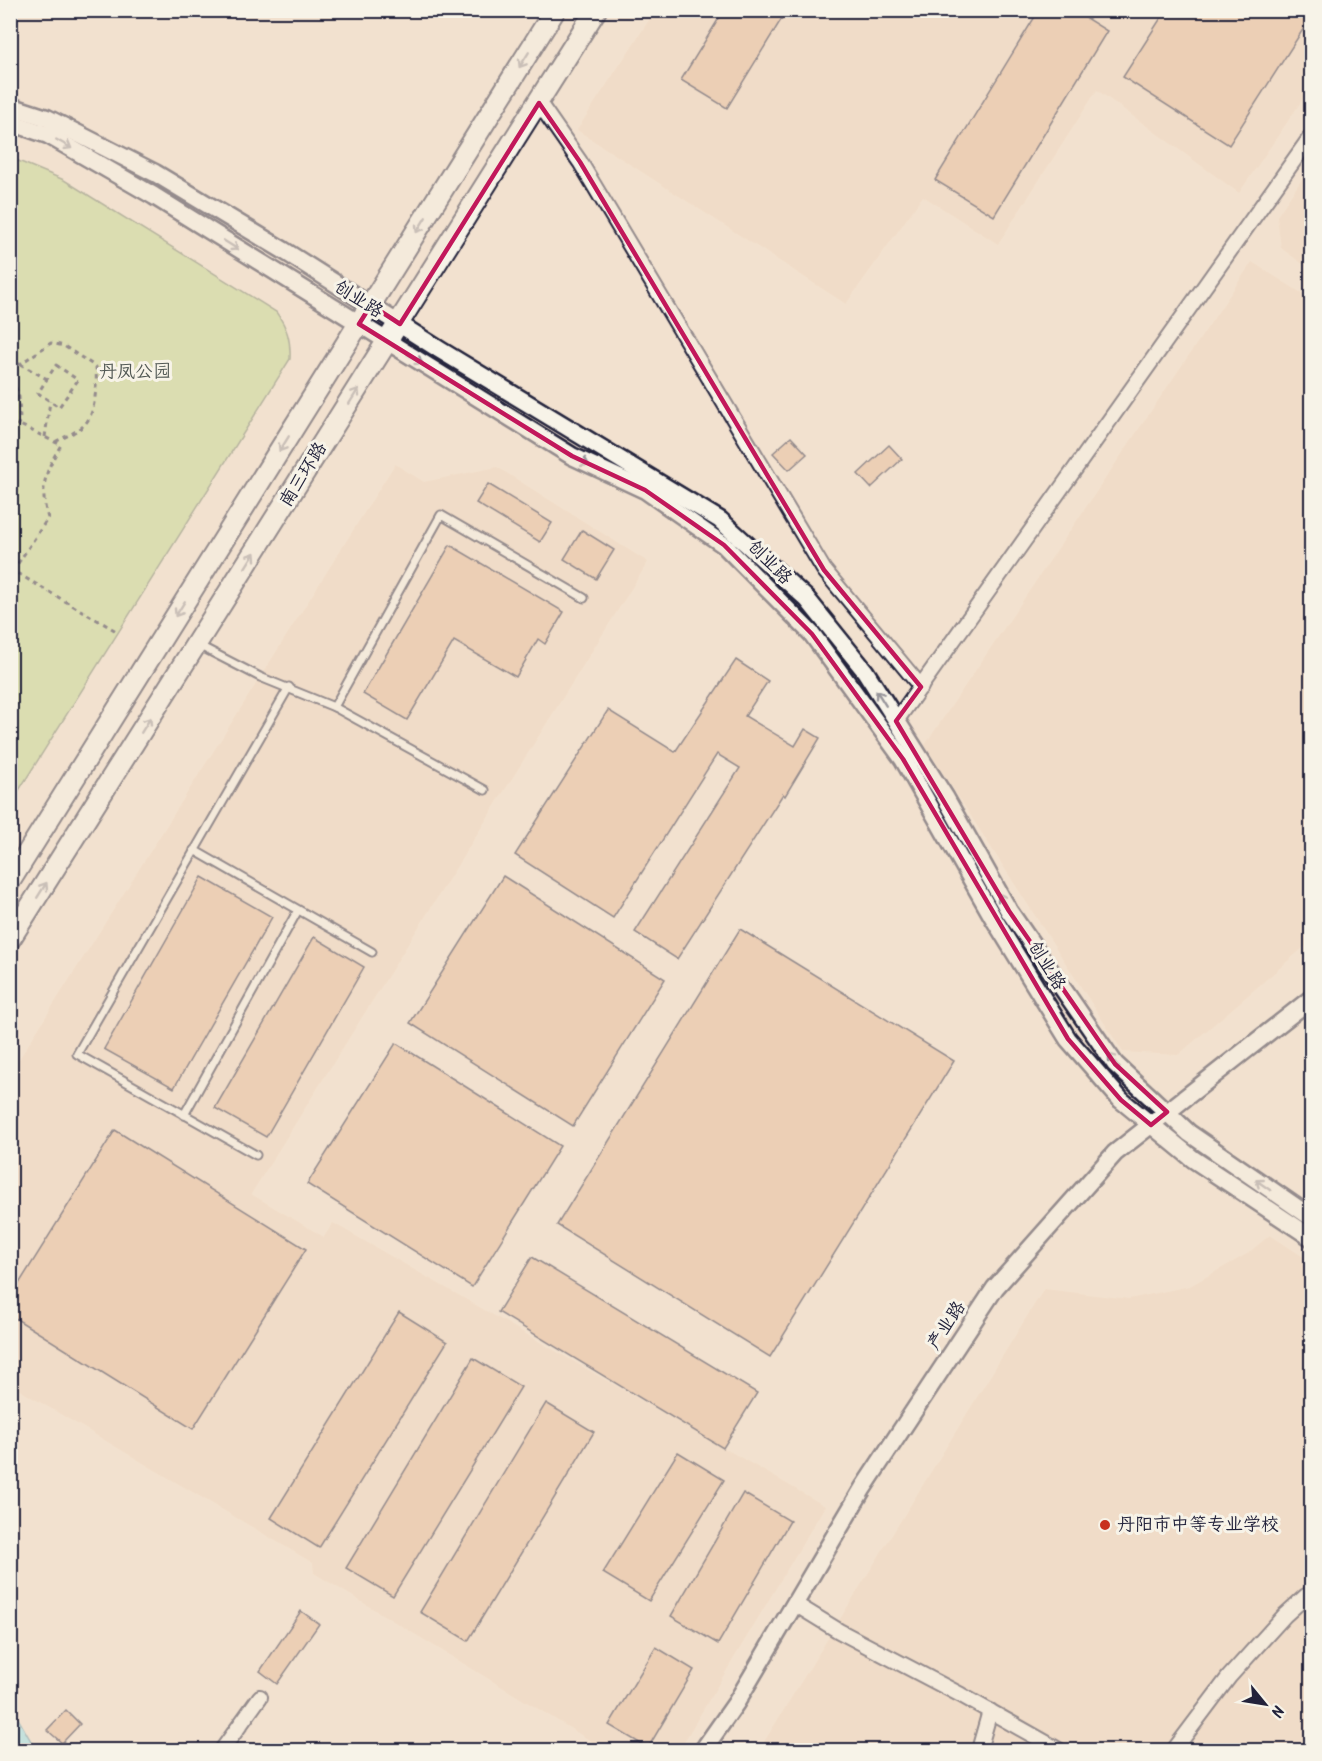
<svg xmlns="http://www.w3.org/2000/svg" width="1322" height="1761" font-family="Kalam,'LXGW WenKai TC',sans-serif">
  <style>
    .built { fill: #eed5be }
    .green { fill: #bfd78d; stroke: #707c64; stroke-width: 1.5 }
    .water { fill: #8fdfec; stroke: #6393a5; stroke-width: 1.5 }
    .building { fill: #e5b895; stroke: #22223b; stroke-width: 1.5 }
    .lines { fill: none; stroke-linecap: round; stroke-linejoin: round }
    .service-casing { stroke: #22223b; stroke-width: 11 }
    .minor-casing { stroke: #22223b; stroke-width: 18 }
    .tertiary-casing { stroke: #22223b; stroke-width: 21 }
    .secondary-casing { stroke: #22223b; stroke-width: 24 }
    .path { stroke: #22223b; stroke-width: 3; stroke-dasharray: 4.5 4.5; stroke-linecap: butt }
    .service { stroke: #f7f3e8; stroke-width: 7 }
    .minor { stroke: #f7f3e8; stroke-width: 14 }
    .tertiary { stroke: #f7f3e8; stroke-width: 16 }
    .secondary { stroke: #f7f3e8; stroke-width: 20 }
    .oneway { stroke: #97959a }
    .marked { fill: none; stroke: #c2185b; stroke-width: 4.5; stroke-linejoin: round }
    .poi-dot { fill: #c8321e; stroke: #f7f3e8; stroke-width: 2 }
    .labels { text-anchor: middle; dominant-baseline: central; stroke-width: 6; stroke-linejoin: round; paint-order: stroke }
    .street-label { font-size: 18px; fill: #22223b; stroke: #f7f3e8 }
    .park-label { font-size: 18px; fill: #515854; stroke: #f7f3e8 }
    .poi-label { font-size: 18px; fill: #22223b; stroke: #f7f3e8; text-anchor: start }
  </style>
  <rect width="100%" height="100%" fill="#f2e1cf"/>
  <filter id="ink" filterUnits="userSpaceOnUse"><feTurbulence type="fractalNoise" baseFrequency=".0167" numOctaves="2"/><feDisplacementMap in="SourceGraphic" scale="12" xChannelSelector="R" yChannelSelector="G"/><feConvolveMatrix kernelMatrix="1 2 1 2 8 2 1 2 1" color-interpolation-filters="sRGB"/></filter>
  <g filter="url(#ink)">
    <!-- built -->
    <g class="built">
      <path d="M655,11H1311V87L1239,193L1097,90L998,244L923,196L846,304L577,130Z"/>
      <path d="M1311,166V270L1281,248L1277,216Z"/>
      <path d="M1252,262L1311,299V941L1178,1055L1123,1052L925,745Z"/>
      <path d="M395,464L424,482L497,467L648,562L251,1194L324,1237L333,1223L825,1506L679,1750H606L314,1573L313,1563L11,1385V1072Z"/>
      <path d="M1270,1235L1311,1262V1750H759L1044,1289L1129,1299L1190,1286L1247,1254Z"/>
    </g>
    <!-- green -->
    <path class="green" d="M11,158L64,180L276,312C287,327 291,340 290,359L11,803Z"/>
    <!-- water -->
    <path class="water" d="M10,1704L11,1706L36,1750H11Z"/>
    <!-- building -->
    <g class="building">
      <path d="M724,10H787L727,108L681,80Z"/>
      <path d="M1039,10H1073L1107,31L994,216L935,180Z"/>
      <path d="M1166,10H1311V17L1229,145L1123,77Z"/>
      <path d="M791,437L807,454L789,470L773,453Z"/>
      <path d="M889,445L902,459L871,488L858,474Z"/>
      <path d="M488,484L552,523L540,542L476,503Z"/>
      <path d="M582,530L614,550L596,579L564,559Z"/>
      <path d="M450,545L564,612L545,644L538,639L516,677L454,641L407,720L363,694Z"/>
      <path d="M736,660L768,681L745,716L795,746L805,729L820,738L785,796L783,794L677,959L635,932L740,768L717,754L613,918L515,855L608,710L675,752Z"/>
      <path d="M503,876L665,979L573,1126L410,1023Z"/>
      <path d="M202,877L272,917L174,1088L104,1049Z"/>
      <path d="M740,929L954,1061L770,1357L557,1225Z"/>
      <path d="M314,937L364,967L266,1137L215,1108Z"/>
      <path d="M396,1043L560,1146L472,1287L307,1184Z"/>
      <path d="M115,1130L306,1249L193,1429L10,1315V1298Z"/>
      <path d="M532,1257L757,1393L723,1448L498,1312Z"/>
      <path d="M399,1312L447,1342L319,1548L271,1518Z"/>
      <path d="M473,1358L521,1387L393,1596L346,1568Z"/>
      <path d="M546,1403L594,1432L468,1641L420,1612Z"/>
      <path d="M678,1452L724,1480L649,1601L603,1573Z"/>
      <path d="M743,1493L790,1521L718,1644L671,1616Z"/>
      <path d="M301,1611L319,1624L277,1684L260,1671Z"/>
      <path d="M656,1647L694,1670L648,1748L609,1725Z"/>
      <path d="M66,1710L80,1724L62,1743L47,1730Z"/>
    </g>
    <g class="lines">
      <defs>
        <g id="service">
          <path d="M198,645L260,677L334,707L485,790"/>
          <path d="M334,707L441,515L584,598"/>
          <path d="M194,850L372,952"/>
          <path d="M184,1115L298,910"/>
          <path d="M256,1155L77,1054L289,687"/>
        </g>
        <g id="minor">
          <path d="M539,103L580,162L824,570L921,687"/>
          <path d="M896,721L1312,135"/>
          <path d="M795,1604L839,1631L961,1695L1059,1750"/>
          <path d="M222,1750L260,1697"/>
          <path d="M979,1750L990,1711"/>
          <path d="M1174,1750L1229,1677L1285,1615L1306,1596L1312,1594"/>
        </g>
        <g id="tertiary">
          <path d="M10,106L47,118L155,173L283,250L440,350L720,520L807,599L865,671L945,797L1009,911L1115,1064L1189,1133L1312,1218"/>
          <path d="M10,122L48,135L154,196L572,456L645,490L724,545L812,634L903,759L994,919L1068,1039L1121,1100L1193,1159L1312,1238"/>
          <path d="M703,1750L736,1703L863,1488L995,1288L1115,1153L1312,998"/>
        </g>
        <g id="secondary">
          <path d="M10,881L555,10"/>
          <path d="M10,939L596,10"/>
        </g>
      </defs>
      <!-- service casing -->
      <use href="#service" class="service-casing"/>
      <!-- minor casing -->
      <use href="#minor" class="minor-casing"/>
      <!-- tertiary casing -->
      <use href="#tertiary" class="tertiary-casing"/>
      <!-- secondary casing -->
      <use href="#secondary" class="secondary-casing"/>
      <!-- path -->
      <g class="path">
        <path d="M20,364L47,379"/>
        <path d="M56,365L78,380L59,407L38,393Z"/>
        <path d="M10,370L19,397L20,421L10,437"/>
        <path d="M11,370L51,343L64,346L96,367C97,382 96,413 85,424C78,432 64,437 55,442"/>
        <path d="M45,437L50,401"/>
        <path d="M10,569L118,632"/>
        <path d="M13,571L48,518C39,489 45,471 61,445L18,424"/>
      </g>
      <!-- service -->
      <use href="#service" class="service"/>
      <!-- minor -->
      <use href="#minor" class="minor"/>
      <!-- tertiary -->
      <use href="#tertiary" class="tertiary"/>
      <!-- secondary -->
      <use href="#secondary" class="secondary"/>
    </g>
    <!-- one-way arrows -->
    <defs><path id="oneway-shaft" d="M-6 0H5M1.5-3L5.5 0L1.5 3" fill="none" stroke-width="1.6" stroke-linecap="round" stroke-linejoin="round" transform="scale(1.5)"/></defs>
    <g class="oneway">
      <use href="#oneway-shaft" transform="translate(524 60) rotate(122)"/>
      <use href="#oneway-shaft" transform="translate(64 144) rotate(30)"/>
      <use href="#oneway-shaft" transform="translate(421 225) rotate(122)"/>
      <use href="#oneway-shaft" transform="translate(231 245) rotate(32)"/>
      <use href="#oneway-shaft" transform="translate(415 359) rotate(32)"/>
      <use href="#oneway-shaft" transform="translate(354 396) rotate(-58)"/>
      <use href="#oneway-shaft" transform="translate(284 444) rotate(122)"/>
      <use href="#oneway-shaft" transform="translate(581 461) rotate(25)"/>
      <use href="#oneway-shaft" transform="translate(250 560) rotate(-58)"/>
      <use href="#oneway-shaft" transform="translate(180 609) rotate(122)"/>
      <use href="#oneway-shaft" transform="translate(881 698) rotate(-122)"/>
      <use href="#oneway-shaft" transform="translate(146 725) rotate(-58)"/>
      <use href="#oneway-shaft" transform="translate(42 890) rotate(-58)"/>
      <use href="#oneway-shaft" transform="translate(1003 901) rotate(-120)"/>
      <use href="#oneway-shaft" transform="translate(1114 1061) rotate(-129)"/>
      <use href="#oneway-shaft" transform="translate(1263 1185) rotate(-145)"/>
    </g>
  </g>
  <!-- marked area -->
  <path d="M0 0H1322V1761H0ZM539,103L580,162L824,570L921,687L896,721L1009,911L1115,1064L1167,1112L1151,1125L1121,1100L1068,1039L903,759L812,634L724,545L645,490L572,456L359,324L371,305L400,324Z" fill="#f2e1cf" fill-opacity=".55" fill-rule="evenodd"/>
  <path class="marked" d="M539,103L580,162L824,570L921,687L896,721L1009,911L1115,1064L1167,1112L1151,1125L1121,1100L1068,1039L903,759L812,634L724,545L645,490L572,456L359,324L371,305L400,324Z"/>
  <!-- markers -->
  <circle class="poi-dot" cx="1105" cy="1525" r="6"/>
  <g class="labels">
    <!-- street labels -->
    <g class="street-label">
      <text transform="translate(358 300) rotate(32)">创业路</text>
      <text transform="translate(304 475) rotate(-58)">南三环路</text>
      <text transform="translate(769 563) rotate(45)">创业路</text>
      <text transform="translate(1046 966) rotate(58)">创业路</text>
      <text transform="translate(947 1326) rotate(-57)">产业路</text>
    </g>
    <!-- park labels -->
    <g class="park-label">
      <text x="135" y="372">丹凤公园</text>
    </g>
    <!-- poi labels -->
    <g class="poi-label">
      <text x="1117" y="1525">丹阳市中等专业学校</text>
    </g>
  </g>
  <!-- margin -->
  <rect width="1322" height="1761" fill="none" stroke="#f7f3e8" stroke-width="36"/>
  <rect x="18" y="18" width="1286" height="1725" fill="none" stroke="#22223b" stroke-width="2" filter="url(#ink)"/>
  <!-- north arrow -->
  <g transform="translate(1265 1704) rotate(120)" stroke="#f7f3e8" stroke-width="4.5" paint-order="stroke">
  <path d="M0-4.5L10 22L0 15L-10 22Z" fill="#22223b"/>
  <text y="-9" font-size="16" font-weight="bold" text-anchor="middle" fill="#22223b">N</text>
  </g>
</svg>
